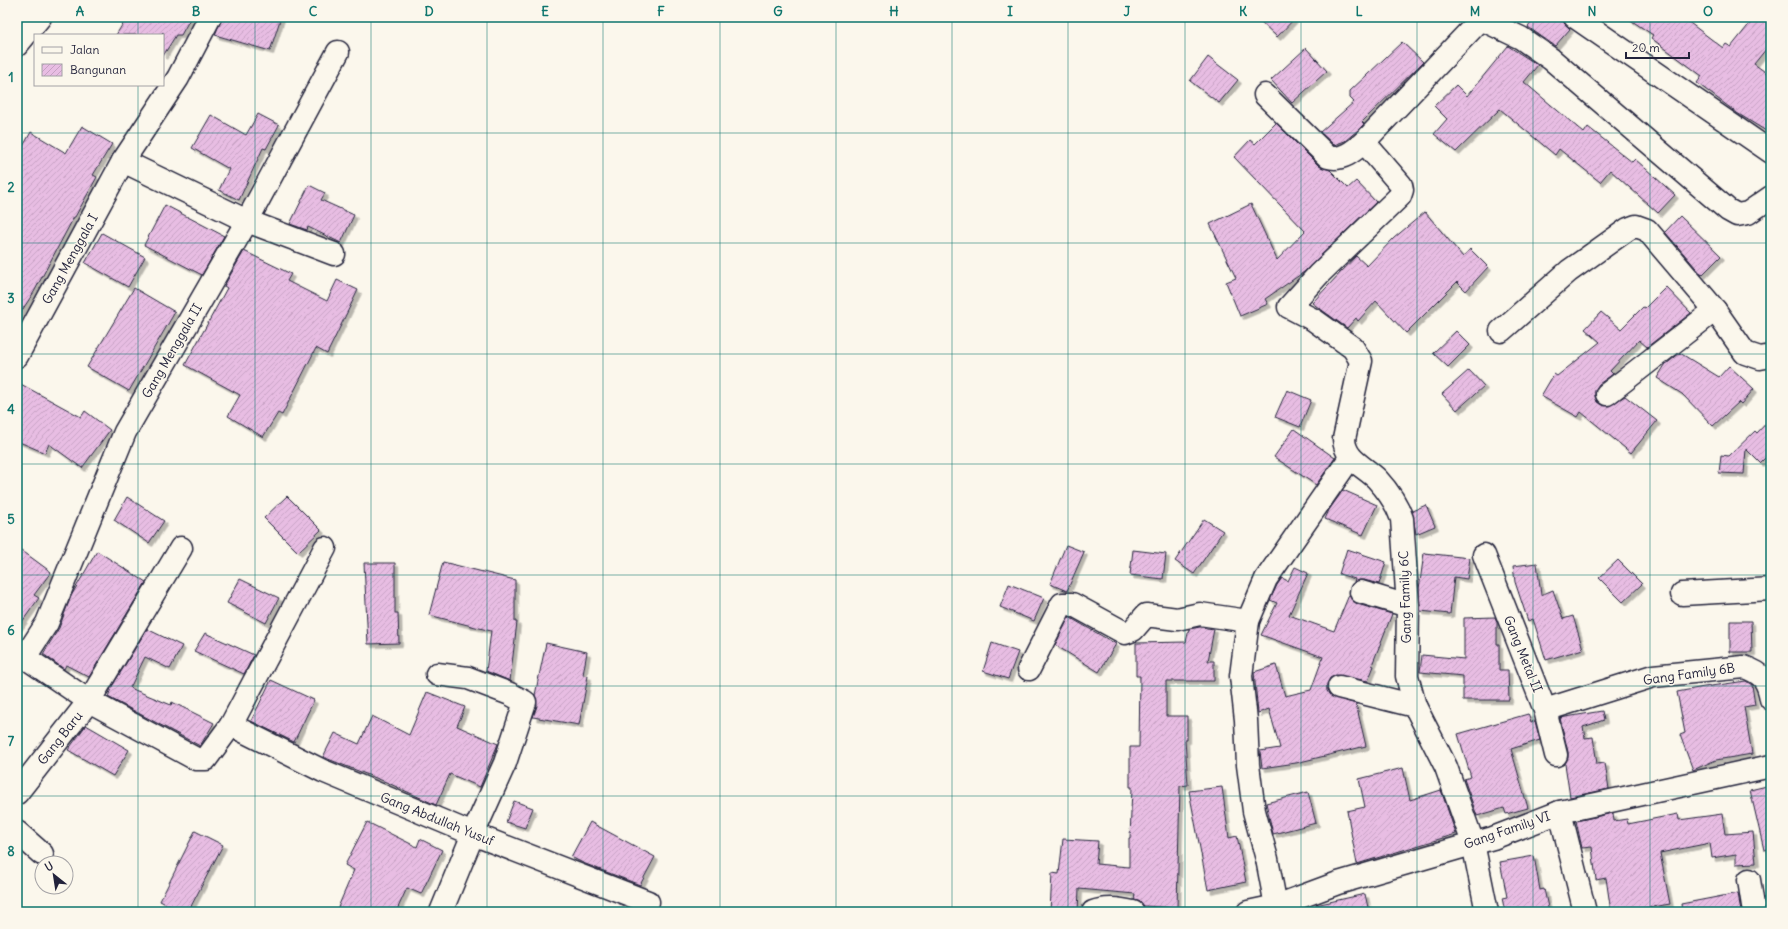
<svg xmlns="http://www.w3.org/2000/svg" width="1788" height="929" font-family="Delius,sans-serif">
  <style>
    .building { fill: url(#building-hatch); stroke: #22223b; filter: url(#shadow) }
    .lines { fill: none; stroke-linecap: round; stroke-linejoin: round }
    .minor-casing { stroke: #22223b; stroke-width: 25 }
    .minor { stroke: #fbf7ec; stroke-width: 22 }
    .grid { fill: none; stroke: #0f766e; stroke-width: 1; stroke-opacity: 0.55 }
    .labels { text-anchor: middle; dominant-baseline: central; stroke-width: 3; stroke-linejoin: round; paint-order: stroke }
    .street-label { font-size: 13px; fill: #22223b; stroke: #fbf7ec }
    .neatline { fill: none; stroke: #0f766e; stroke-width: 1.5 }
    .grid-label { font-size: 13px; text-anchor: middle; font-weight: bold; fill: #0f766e }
  </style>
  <defs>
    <pattern id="building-hatch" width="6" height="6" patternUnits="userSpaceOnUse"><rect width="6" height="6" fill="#e8bde3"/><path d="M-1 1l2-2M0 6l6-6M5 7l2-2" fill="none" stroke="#c7a2c4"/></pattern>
    <filter id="shadow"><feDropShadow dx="3.5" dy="3.5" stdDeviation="0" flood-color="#0004"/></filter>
  </defs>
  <rect width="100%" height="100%" fill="#fbf7ec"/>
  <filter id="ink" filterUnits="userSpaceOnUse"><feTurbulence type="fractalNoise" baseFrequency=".025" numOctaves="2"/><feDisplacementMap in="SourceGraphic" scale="8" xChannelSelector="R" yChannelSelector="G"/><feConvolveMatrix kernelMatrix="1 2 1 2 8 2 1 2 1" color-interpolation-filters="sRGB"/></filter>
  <g filter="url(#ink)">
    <!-- building -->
    <g class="building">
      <path d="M127,17H191L181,35H176L163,56V32L161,35H116Z"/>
      <path d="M222,17H281L270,51L215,35Z"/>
      <path d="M1256,17H1296L1277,37Z"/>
      <path d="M1536,17H1563L1564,23L1570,29L1555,46L1528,27Z"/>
      <path d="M1626,17H1682L1723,48L1726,44L1731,47L1755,17H1771V43L1754,64L1771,76V134L1737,113L1697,83L1702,76L1651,38L1653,35Z"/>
      <path d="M1402,42L1423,62L1362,122L1364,124L1358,130L1345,141L1334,145L1320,132L1354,102L1350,98V91Z"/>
      <path d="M1508,46L1538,65L1524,82L1584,133L1588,127L1632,162L1635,159L1675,195L1658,213L1610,170L1600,182L1559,149L1555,155L1500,109L1456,152L1434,134L1447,119L1434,106L1456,85L1467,96Z"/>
      <path d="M1306,48L1327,71L1292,103L1271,80Z"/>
      <path d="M1208,57L1238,80L1219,103L1190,81Z"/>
      <path d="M258,114L279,125L266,149L263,148L239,200L219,190L229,169L192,148L211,115L246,135Z"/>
      <path d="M1276,123L1319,166L1330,170L1348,188L1356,181L1376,202L1304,272L1265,299L1268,304L1240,316L1226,282L1236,278L1210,224L1251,204L1277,260L1305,231L1234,157L1250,140L1255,144Z"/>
      <path d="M82,126L112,144L93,175L97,177L75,217H74L34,292L17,318V157L31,132L66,153Z"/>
      <path d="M309,185L325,193L321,200L354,215L341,243L308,227L307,230L290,224Z"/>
      <path d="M165,205L224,236L202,275L144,245Z"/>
      <path d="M1425,212L1463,257L1470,249L1488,267L1466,291L1457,282L1406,333L1376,301L1358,321L1356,318L1347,328L1312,303L1356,256L1367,266L1394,238Z"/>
      <path d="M1680,216L1721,256L1702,275L1665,232Z"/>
      <path d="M102,233L145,257L128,287L85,263Z"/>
      <path d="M244,251L291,274L287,281L327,301L337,280L358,290L327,354L316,348L282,415L278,413L263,437L228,416L240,395L185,365L227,288L224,286Z"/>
      <path d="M1666,287L1691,313L1647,347L1639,340L1610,371L1613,374L1599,384L1595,390V396L1597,402L1602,405L1609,406L1625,396L1657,421L1631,453L1581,412L1578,417L1541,396L1554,374L1557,376L1600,342L1585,329L1601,312L1621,329L1643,307L1645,308Z"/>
      <path d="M134,288L175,312L129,391L87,367Z"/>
      <path d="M1456,331L1470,345L1448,367L1433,353Z"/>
      <path d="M1680,353L1719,377L1729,366L1754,389L1741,404L1739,402L1713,426L1682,394L1657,378L1665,365Z"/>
      <path d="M1469,370L1484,386L1457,410L1442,394Z"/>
      <path d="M17,382L81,417L85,411L110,430L82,468L49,444L45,453L17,441Z"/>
      <path d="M1287,390L1311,400L1300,427L1275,417Z"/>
      <path d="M1771,418V452L1760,463L1746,449L1744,474L1719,473L1721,455L1729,456L1755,431L1757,433Z"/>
      <path d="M1294,429L1335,458L1316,485L1274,457Z"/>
      <path d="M1343,490L1377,505L1363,535L1325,519L1329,510Z"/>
      <path d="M287,496L321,530L298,552L264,518Z"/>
      <path d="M127,497L164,521L149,543L114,520Z"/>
      <path d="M1426,505L1435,526L1416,534L1412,511Z"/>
      <path d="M1204,519L1223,531L1194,574L1175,561Z"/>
      <path d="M1066,545L1084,552L1067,591L1050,584Z"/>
      <path d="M17,547L51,572L34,595L39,598L17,629Z"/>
      <path d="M1347,549L1386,562L1379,584L1364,580H1358L1354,582L1355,579L1339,574Z"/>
      <path d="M1133,550L1166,554L1163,579L1130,575Z"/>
      <path d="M97,551L146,582L89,677L66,665L64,669L43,654L59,628L71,596Z"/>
      <path d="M1424,553L1470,558L1467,579L1454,577L1450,614L1420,611L1419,589Z"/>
      <path d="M1618,560L1642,584L1623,602L1599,578Z"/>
      <path d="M443,562L515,580V622H517L510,681L486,671L491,631L429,615Z"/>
      <path d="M364,563H395V613H398L399,643L368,644Z"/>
      <path d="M1537,563L1541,595L1553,590L1563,619L1573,616L1583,649L1546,660L1533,619L1528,621L1515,582L1513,566Z"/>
      <path d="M1295,567L1308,573L1289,615L1334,631L1349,595L1352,600L1357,604L1392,614L1372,665L1374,666L1368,681L1336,675L1330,678L1327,684V691L1331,696L1356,704L1366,746L1296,763L1262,768L1260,751L1280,748L1269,709L1258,713L1254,672L1276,665L1285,696L1311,690L1323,657L1261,635L1277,603L1270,600L1277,585L1282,578L1288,581Z"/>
      <path d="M240,579L279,598L266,623L227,603Z"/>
      <path d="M1009,584L1044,598L1034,621L1000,607Z"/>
      <path d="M1069,617L1116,644L1099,672L1055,645Z"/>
      <path d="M1495,617L1497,622V644H1499V670H1508L1509,700H1463V676L1420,672L1422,655L1464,659V618Z"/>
      <path d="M1730,621H1751L1752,652H1730Z"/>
      <path d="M1200,627L1214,629L1208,661H1214V681H1166V716H1187V740H1185L1188,785L1180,786L1177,908L1144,906L1141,902L1134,900L1135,894L1079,889L1078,912H1050L1052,873L1059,874L1063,839L1098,841L1096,864L1129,867V838H1130L1132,787H1130V747H1139L1140,676H1136V643L1186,642L1189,629Z"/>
      <path d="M147,629L182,646L170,669L145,657L130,688L171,705L172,702L214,723L200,746L108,697L111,688Z"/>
      <path d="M205,633L254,655L244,674L194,651Z"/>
      <path d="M546,643L587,652L583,675L588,676L579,725L533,717L537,706L535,695Z"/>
      <path d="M992,643L1018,652L1008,679L983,671Z"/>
      <path d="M271,680L314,700L294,742L251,721Z"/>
      <path d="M1746,681L1752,685L1755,705L1744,707L1752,754L1716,760L1693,770L1680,735L1685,733L1677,692L1704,687Z"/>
      <path d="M427,692L465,707L457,726L498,744L480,787L450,774L436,805L386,782L323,757L335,733L359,744L372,716L409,735Z"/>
      <path d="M1602,711L1604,720L1583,727L1585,738L1593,737L1597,764L1605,763L1609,789L1570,797L1565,764L1568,758V752L1560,718Z"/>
      <path d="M1528,714L1531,722L1535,721L1540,740L1511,749L1528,808L1506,814L1504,808L1477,816L1464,779L1471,777L1458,734Z"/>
      <path d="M86,725L129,750L113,776L68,750Z"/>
      <path d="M1403,768L1410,800L1441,790L1456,834L1357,864L1347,811L1365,807L1359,779Z"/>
      <path d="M1771,785V849L1764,850L1750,790Z"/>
      <path d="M1222,787L1229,838L1237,836L1246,882L1208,890L1189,791Z"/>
      <path d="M1308,792L1316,823L1273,834L1266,803Z"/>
      <path d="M514,801L533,808L525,828L506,822Z"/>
      <path d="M1613,813L1614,821L1627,819L1628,824L1678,814L1679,820L1722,814L1725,834L1753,832L1756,863L1736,864V854L1712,858L1710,843L1660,853L1670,904L1624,912H1611L1606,878L1596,880L1592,847L1582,848L1576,821Z"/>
      <path d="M367,822L417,847L420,839L442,850L421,894L407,888L396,912H336L354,870L345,865Z"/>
      <path d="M590,822L655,857L640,885L583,863L571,857Z"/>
      <path d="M195,831L223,845L188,912H181L160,901Z"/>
      <path d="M1534,856L1540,890L1544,889L1549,912H1505L1502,898L1507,897L1500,862Z"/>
      <path d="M1738,893L1741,912H1682L1681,904Z"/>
      <path d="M1365,894L1369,912H1317L1316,905Z"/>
    </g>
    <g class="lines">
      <defs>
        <g id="minor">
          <path d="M1483,17L1364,142L1401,185L1402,190L1400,196L1319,274L1289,307L1314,320L1353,348L1361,361L1344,439C1345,460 1364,466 1377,479C1388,491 1397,504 1402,519L1408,606L1407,676L1415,706L1446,767L1473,843L1487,912"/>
          <path d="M1575,17L1771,152"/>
          <path d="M1481,19L1521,38L1551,59L1728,210L1737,215L1748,213L1771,197"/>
          <path d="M17,45L40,17"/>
          <path d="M1265,95L1328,157C1342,161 1354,151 1364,142"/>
          <path d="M123,161L247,221L334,254"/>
          <path d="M1501,331L1569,271L1628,229L1636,226L1647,230L1715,310L1745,353L1760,358L1771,356"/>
          <path d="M17,356L123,161L178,78L210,17"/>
          <path d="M1607,394L1715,310"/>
          <path d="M1484,555L1545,710L1556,755"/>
          <path d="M1361,592L1408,606"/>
          <path d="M1682,594L1771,589"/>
          <path d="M17,652L89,701L196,759H206L231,725L325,548"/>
          <path d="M25,657L47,623L125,432L247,221L338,52"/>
          <path d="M1029,669L1062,604H1072L1125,633L1133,630L1146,615L1177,619L1200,614L1248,621"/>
          <path d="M437,674L468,678L510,694L525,702L505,763L473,834L441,912"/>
          <path d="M1339,687L1415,706"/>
          <path d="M1545,710L1653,676L1744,667C1762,673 1768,680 1771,699"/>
          <path d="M231,725L323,771L473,834L648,902"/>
          <path d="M17,793L89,701L181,548"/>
          <path d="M1560,812L1585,912"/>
          <path d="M17,832L42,854"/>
          <path d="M1749,880L1754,912"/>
          <path d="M1276,906L1267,859L1254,811L1248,765L1246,720L1241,676L1248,621L1266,579L1350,458"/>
          <path d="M1093,912C1106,907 1119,909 1133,912"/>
          <path d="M1248,912L1276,906L1338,883L1493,838L1560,812L1771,766"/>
        </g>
      </defs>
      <!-- minor casing -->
      <use href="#minor" class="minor-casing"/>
      <!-- minor -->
      <use href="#minor" class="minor"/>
    </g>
  </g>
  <!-- grid -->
  <path class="grid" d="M138,17V35M255,17V912M371,17V912M487,17V912M603,17V912M720,17V912M836,17V912M952,17V912M1068,17V912M1185,17V912M1301,17V912M1417,17V912M1533,17V912M1650,17V912M138,85V912M17,133H1771M17,243H1771M17,354H1771M17,464H1771M17,575H1771M17,686H1771M17,796H1771"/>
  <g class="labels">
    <!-- street labels -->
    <g class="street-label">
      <text transform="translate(70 259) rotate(-61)">Gang Menggala I</text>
      <text transform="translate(172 351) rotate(-60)">Gang Menggala II</text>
      <text transform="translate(1405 597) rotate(-92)">Gang Family 6C</text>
      <text transform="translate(1523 654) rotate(68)">Gang Metal II</text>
      <text transform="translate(1689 674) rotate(-8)">Gang Family 6B</text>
      <text transform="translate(60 738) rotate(-52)">Gang Baru</text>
      <text transform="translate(437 819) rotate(22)">Gang Abdullah Yusuf</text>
      <text transform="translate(1507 830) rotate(-19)">Gang Family VI</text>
    </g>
  </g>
  <!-- margin -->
  <rect width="1788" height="929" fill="none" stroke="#fbf7ec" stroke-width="44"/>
  <!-- legend -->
  <rect x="34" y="34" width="130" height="52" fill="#fbf7ec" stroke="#a4a2a5"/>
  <rect x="42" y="47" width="20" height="6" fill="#fbf7ec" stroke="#a4a2a5"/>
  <text x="70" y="54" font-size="12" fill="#22223b">Jalan</text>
  <rect x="42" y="64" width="20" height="12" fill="url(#building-hatch)" stroke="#a4a2a5"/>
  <text x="70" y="74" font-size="12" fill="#22223b">Bangunan</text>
  <!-- north arrow -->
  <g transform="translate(54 875) rotate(330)"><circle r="19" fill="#fbf7ec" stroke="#a4a2a5"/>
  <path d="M0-3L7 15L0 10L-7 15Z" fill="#22223b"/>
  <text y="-6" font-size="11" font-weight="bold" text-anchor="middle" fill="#22223b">U</text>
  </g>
  <!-- scale -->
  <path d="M1626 52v6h63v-6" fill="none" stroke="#22223b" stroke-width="2"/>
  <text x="1632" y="52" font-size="12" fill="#22223b" stroke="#fbf7ec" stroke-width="3" paint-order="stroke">20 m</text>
  <rect x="22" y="22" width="1744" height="885" class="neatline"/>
  <g class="grid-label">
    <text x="80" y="16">A</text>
    <text x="196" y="16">B</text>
    <text x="313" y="16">C</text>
    <text x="429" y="16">D</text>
    <text x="545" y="16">E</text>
    <text x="661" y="16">F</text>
    <text x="778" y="16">G</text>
    <text x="894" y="16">H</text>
    <text x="1010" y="16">I</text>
    <text x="1127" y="16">J</text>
    <text x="1243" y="16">K</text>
    <text x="1359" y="16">L</text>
    <text x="1475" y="16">M</text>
    <text x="1592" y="16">N</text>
    <text x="1708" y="16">O</text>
    <text x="11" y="82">1</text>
    <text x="11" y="192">2</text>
    <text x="11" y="303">3</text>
    <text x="11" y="414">4</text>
    <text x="11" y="524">5</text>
    <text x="11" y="635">6</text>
    <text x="11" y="746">7</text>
    <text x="11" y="856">8</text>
  </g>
</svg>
